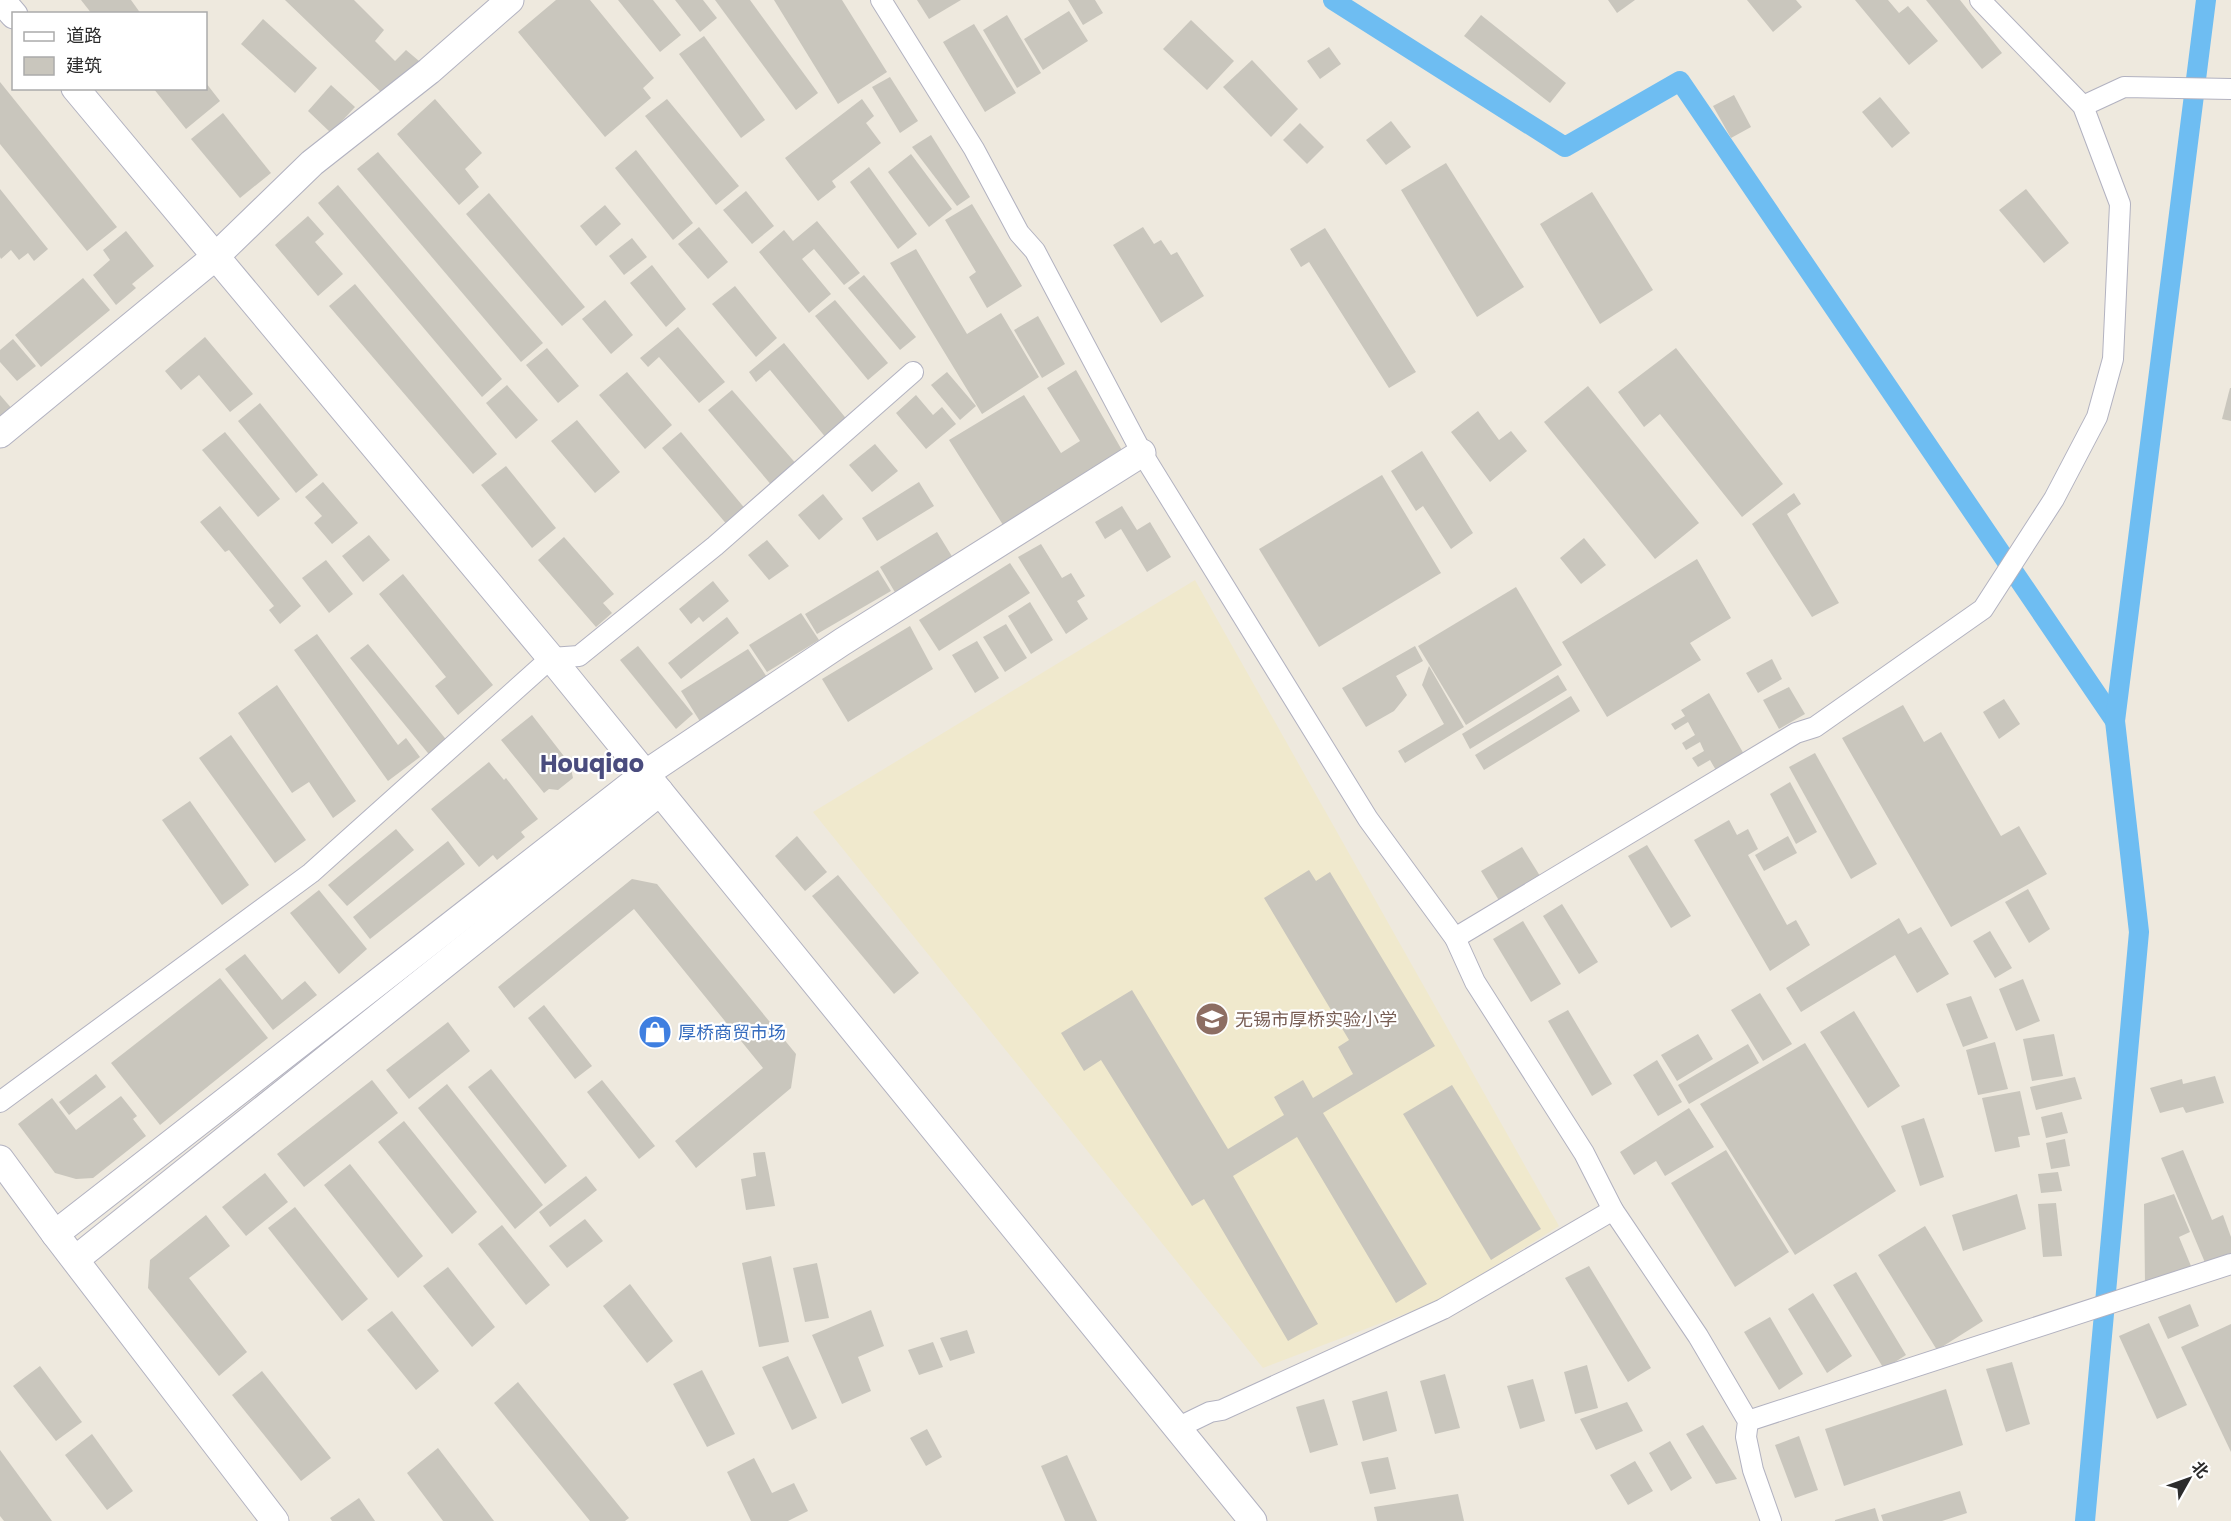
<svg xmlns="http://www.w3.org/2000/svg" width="2231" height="1521" font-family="Poppins,'Noto Sans SC',sans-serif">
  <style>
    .education { fill: #f0e9cd }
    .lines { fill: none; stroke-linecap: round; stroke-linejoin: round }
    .canal { stroke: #6ebdf2; stroke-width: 20 }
    .building { fill: #c9c6bd }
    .street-casing { stroke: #b2b2c0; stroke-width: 22 }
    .secondary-casing { stroke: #b2b2c0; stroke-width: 29 }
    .street { stroke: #fff; stroke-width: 20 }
    .secondary { stroke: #fff; stroke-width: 27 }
    .labels { text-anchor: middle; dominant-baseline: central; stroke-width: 4.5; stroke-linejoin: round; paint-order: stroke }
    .education-label { font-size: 18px; fill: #785e54; stroke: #fff; text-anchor: start }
    .shop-label { font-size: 18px; fill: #366cbe; stroke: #fff; text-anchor: start }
    .district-label { font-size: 24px; font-weight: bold; fill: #4a4c7e; stroke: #fff }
  </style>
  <rect width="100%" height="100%" fill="#eee9de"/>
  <!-- education -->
  <path class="education" d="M1195,580L1559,1226L1439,1301L1263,1368L813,812Z"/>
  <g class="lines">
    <!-- canal -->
    <g class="canal">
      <path d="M1333,0L1565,147L1680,81L2115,721"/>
      <path d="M2085,1521L2139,932L2115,721L2206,0"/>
    </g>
  </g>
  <!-- building -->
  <g class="building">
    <path d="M81,0H131L141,14H92Z"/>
    <path d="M285,0H354L384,30L375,41L395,61L406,50L419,61L385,96Z"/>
    <path d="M556,0H590L654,78L643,88L651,98L605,137L518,32Z"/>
    <path d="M618,0H653L681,35L660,52Z"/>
    <path d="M675,0H703L717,18L700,32Z"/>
    <path d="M715,0H750L818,93L796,110Z"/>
    <path d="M774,0H842L887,72L838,104Z"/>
    <path d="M917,0H961L929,19Z"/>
    <path d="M1068,0H1095L1103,13L1083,25Z"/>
    <path d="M1608,0H1635L1617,13Z"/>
    <path d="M1747,0H1796L1802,7L1773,32Z"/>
    <path d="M1855,0H1888L1899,13L1908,6L1938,41L1909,65Z"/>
    <path d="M1926,0H1960L2002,53L1982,69Z"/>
    <path d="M1069,11L1088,41L1043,70L1024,39Z"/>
    <path d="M1007,15L1041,73L1017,88L983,30Z"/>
    <path d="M1481,15L1566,83L1550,103L1464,36Z"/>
    <path d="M263,19L317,68L295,93L241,44Z"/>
    <path d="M1191,20L1234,61L1207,90L1163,49Z"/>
    <path d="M974,24L1016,93L985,112L943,42Z"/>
    <path d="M704,36L765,120L741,138L679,54Z"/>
    <path d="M1329,47L1341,64L1320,79L1307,61Z"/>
    <path d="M1252,60L1298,109L1271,137L1223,87Z"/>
    <path d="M890,77L918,121L900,133L872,87Z"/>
    <path d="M0,82L117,227L87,251L0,144Z"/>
    <path d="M206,83L220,101L186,129L153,88H206Z"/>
    <path d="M331,85L355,107L331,133L308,111Z"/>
    <path d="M1734,95L1751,127L1731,138L1713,106Z"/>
    <path d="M1880,97L1910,133L1892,148L1862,112Z"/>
    <path d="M435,99L482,153L465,169L479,187L459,205L397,134Z"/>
    <path d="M667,99L739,186L716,205L645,116Z"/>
    <path d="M862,99L874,116L866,123L881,143L832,181L836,187L818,201L785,158Z"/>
    <path d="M223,113L271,173L240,198L191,139Z"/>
    <path d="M1391,121L1411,147L1386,165L1366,140Z"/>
    <path d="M1300,123L1324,147L1307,164L1283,140Z"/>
    <path d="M931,135L970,197L957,206L912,147Z"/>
    <path d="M636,150L693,223L673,240L615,168Z"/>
    <path d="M378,152L543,343L521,362L357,169Z"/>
    <path d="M911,154L952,209L929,227L888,172Z"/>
    <path d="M1446,163L1524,287L1477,317L1401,190Z"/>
    <path d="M869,167L917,234L898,249L850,182Z"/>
    <path d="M338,185L502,379L482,397L318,203Z"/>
    <path d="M0,189L48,249L34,261L28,253L19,260L11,250L1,259L0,257Z"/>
    <path d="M2026,189L2069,243L2044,263L1999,210Z"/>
    <path d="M746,191L774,226L752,244L723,210Z"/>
    <path d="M1592,192L1653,290L1600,324L1540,224Z"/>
    <path d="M489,193L585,307L562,326L466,214Z"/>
    <path d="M972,204L1022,286L987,308L969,277L976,272L945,220Z"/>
    <path d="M605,205L621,224L596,246L580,226Z"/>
    <path d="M308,216L324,234L315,242L343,274L318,296L275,245Z"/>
    <path d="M817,221L860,273L844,285L814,249L802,259L831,294L809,313L759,252L784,230L793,241Z"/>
    <path d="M699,227L728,262L708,279L678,244Z"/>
    <path d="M1143,227L1154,244L1161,240L1171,255L1177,252L1204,296L1161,323L1113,245Z"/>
    <path d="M1325,228L1416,372L1389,388L1309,262L1301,267L1290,249Z"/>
    <path d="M126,231L154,266L132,284L136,288L116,305L93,275L110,260L103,250Z"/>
    <path d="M632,238L647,257L624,275L609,256Z"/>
    <path d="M916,249L967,334L1001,313L1039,377L982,414L890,263Z"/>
    <path d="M652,265L686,309L666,327L630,283Z"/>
    <path d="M864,275L916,337L900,350L848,288Z"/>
    <path d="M83,278L110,310L41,367L15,335Z"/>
    <path d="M355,284L497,454L473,474L329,306Z"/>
    <path d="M735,286L777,338L756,357L712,304Z"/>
    <path d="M605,300L633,335L611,354L582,319Z"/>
    <path d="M835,300L888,363L868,380L815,316Z"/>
    <path d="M1038,316L1065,364L1042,378L1014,330Z"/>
    <path d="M678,327L725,382L699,403L659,357L648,367L640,358Z"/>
    <path d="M205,337L253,394L230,412L199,375L181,390L165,371Z"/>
    <path d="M13,339L36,366L17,381L0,362V350Z"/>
    <path d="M784,343L849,422L827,439L770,370L756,382L749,372Z"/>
    <path d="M547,348L579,386L558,403L526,365Z"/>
    <path d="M1676,348L1783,484L1742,517L1660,414L1644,427L1618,392Z"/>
    <path d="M1076,370L1123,452L1005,528L949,440L1024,395L1061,453L1080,441L1047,388Z"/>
    <path d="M627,372L672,425L645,449L599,395Z"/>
    <path d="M947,372L976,406L960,420L931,385Z"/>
    <path d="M507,385L538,420L516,439L486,403Z"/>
    <path d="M1588,386L1699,523L1655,559L1544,422Z"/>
    <path d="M2230,388H2231V421L2222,419Z"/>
    <path d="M732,390L798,466L773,487L708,410Z"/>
    <path d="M0,395L13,410L0,421Z"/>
    <path d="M916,395L933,415L942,407L956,424L926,449L896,413Z"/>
    <path d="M260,403L318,475L296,493L238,421Z"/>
    <path d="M1478,411L1499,440L1511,431L1527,451L1490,482L1451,432Z"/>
    <path d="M577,420L620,472L595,493L551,441Z"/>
    <path d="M225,432L280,499L258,517L202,450Z"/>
    <path d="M681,432L747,511L729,527L662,448Z"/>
    <path d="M875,444L898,471L872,492L849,465Z"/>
    <path d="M1422,451L1473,533L1451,549L1423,506L1416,511L1391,471Z"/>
    <path d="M506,466L556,528L532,548L481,485Z"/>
    <path d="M1382,475L1441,573L1319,647L1259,549Z"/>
    <path d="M323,482L358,523L332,544L314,523L322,516L305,497Z"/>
    <path d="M919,482L934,506L877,541L862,518Z"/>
    <path d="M1794,493L1801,504L1787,514L1839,603L1812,617L1752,524Z"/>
    <path d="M823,494L843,519L819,540L798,515Z"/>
    <path d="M220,506L301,606L280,624L269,610L274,606L229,550L225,552L200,522Z"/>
    <path d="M1122,506L1137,530L1150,522L1171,557L1147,572L1121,529L1105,539L1095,522Z"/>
    <path d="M937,532L953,558L896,594L880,567Z"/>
    <path d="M369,535L390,560L363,582L342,556Z"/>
    <path d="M564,537L614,594L603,603L612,613L596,627L538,560Z"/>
    <path d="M1584,538L1606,565L1581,584L1560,558Z"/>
    <path d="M767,540L789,566L769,580L748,555Z"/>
    <path d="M1041,544L1062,578L1071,573L1085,596L1077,601L1088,619L1066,634L1018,557Z"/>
    <path d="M1697,559L1731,618L1690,643L1701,660L1607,717L1562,642Z"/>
    <path d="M326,560L353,594L329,613L302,578Z"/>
    <path d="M1010,563L1030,593L939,651L919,620Z"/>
    <path d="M878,570L891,591L817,634L805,614Z"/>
    <path d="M403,574L493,685L458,715L435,686L446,677L379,594Z"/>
    <path d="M713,581L729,601L703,622L699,617L691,624L679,609Z"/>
    <path d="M1516,587L1562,665L1466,725L1418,646Z"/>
    <path d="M1030,602L1053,640L1031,654L1008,616Z"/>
    <path d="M801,613L819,640L767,672L749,645Z"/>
    <path d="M727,617L739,633L681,679L668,663Z"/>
    <path d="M1006,624L1027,658L1005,672L983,637Z"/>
    <path d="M910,626L933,669L848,722L822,679Z"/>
    <path d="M317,634L398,745L406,738L420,757L388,781L294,650Z"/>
    <path d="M977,641L999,678L975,693L952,655Z"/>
    <path d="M368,644L449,743L432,758L350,658Z"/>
    <path d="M638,646L693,714L676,729L620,660Z"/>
    <path d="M1415,646L1423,661L1396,676L1407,695L1394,711L1366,727L1342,688Z"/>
    <path d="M748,649L769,680L701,723L681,691Z"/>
    <path d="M1772,659L1782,679L1758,693L1746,673Z"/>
    <path d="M1429,666L1464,727L1405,763L1398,751L1444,724L1422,685Z"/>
    <path d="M1558,675L1567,690L1470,749L1462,734Z"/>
    <path d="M277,685L356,801L333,818L309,782L292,793L238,713Z"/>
    <path d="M1789,687L1805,714L1779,729L1763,700Z"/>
    <path d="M1709,693L1745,756L1717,772L1710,760L1698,767L1692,758L1704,751L1700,742L1686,750L1682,743L1695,735L1688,722L1675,730L1671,724L1685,716L1681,710Z"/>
    <path d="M1571,696L1580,711L1484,770L1475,755Z"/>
    <path d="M2004,699L2020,724L1999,739L1983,712Z"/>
    <path d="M1903,705L1924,742L1941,732L2001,836L2019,826L2047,874L1951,927L1842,738Z"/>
    <path d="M532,715L570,764L573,778L558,790L549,789L544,793L501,740Z"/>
    <path d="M231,735L306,840L275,863L199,758Z"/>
    <path d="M1815,753L1877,864L1851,879L1789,767Z"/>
    <path d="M489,762L504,780L506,778L538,819L521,832L525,837L497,860L493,855L479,867L431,809Z"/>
    <path d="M1790,782L1817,832L1796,844L1770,794Z"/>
    <path d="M190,801L249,885L222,905L162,820Z"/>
    <path d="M1729,820L1737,835L1748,829L1758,849L1748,855L1787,925L1796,920L1810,945L1770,971L1694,840Z"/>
    <path d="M396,829L414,850L347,906L328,885Z"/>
    <path d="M797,836L827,872L805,891L775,856Z"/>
    <path d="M1788,836L1797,853L1764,871L1755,855Z"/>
    <path d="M448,841L465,864L370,939L353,917Z"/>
    <path d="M1647,845L1691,916L1671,928L1628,856Z"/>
    <path d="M1522,847L1545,884L1503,907L1481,871Z"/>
    <path d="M1309,870L1316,881L1330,872L1435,1046L1323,1113L1427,1284L1396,1303L1297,1137L1233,1176L1318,1324L1288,1341L1204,1199L1192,1206L1101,1060L1084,1071L1061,1033L1132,990L1228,1149L1284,1115L1274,1097L1303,1080L1313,1098L1353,1074L1338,1047L1349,1040L1264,898Z"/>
    <path d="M838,875L919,973L894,994L812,896Z"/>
    <path d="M632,879L657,884L796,1054L791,1088L696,1168L675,1141L763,1068L634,909L514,1008L498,987Z"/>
    <path d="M2028,889L2050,929L2029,943L2005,902Z"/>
    <path d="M319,890L367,949L339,974L290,913Z"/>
    <path d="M1562,904L1598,962L1579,974L1543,916Z"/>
    <path d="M1899,918L1908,934L1921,927L1949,974L1917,993L1895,955L1801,1012L1786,988Z"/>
    <path d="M1523,921L1561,984L1531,1002L1493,939Z"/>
    <path d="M1990,931L2012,968L1995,978L1973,941Z"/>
    <path d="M245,954L282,1000L305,981L317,995L273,1030L225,969Z"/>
    <path d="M220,978L268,1038L160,1125L111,1063Z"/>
    <path d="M2023,979L2040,1021L2016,1031L1999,989Z"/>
    <path d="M1760,993L1792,1044L1763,1061L1731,1010Z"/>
    <path d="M1971,996L1988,1038L1963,1047L1946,1004Z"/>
    <path d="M544,1005L592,1066L575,1079L528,1018Z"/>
    <path d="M1568,1010L1612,1084L1592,1096L1548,1021Z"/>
    <path d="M1854,1011L1900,1086L1868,1108L1820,1032Z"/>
    <path d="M448,1022L470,1051L409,1099L386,1070Z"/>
    <path d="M1698,1034L1713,1059L1677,1081L1661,1055Z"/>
    <path d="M2054,1034L2063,1076L2032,1081L2023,1039Z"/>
    <path d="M1995,1042L2008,1089L1978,1095L1966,1050Z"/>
    <path d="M1805,1043L1896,1191L1795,1255L1700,1104Z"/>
    <path d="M1748,1044L1759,1063L1689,1104L1678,1085Z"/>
    <path d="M1657,1060L1682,1102L1658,1116L1633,1075Z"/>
    <path d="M491,1069L567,1166L545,1184L468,1087Z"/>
    <path d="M96,1074L106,1087L69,1115L59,1102Z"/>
    <path d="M2215,1076L2224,1103L2186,1113L2183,1107L2160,1113L2150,1088L2182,1079L2183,1084Z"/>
    <path d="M2075,1077L2082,1099L2036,1110L2030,1087Z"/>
    <path d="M372,1080L398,1113L304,1187L277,1154Z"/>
    <path d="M602,1080L655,1146L639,1159L587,1092Z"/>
    <path d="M447,1084L543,1205L515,1229L418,1108Z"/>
    <path d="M1452,1085L1541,1229L1491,1260L1403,1114Z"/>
    <path d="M2020,1091L2030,1135L2018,1137L2020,1147L1995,1152L1982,1098Z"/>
    <path d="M121,1096L137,1116L133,1119L146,1136L93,1178L76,1179L55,1173L18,1124L52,1098L76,1130Z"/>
    <path d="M1689,1108L1714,1147L1665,1176L1656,1161L1634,1175L1620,1152Z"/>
    <path d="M2062,1112L2068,1133L2046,1138L2041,1117Z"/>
    <path d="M1924,1118L1944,1177L1920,1186L1901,1126Z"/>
    <path d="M404,1121L477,1212L452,1234L378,1142Z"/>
    <path d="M2065,1139L2070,1166L2051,1169L2046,1143Z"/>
    <path d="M1726,1150L1789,1252L1735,1287L1671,1183Z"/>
    <path d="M2183,1150L2212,1220L2223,1215L2231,1237V1256L2206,1265L2161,1158Z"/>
    <path d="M765,1152L775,1206L746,1210L741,1179L756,1176L753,1153Z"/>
    <path d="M350,1164L423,1256L398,1278L324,1185Z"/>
    <path d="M2058,1172L2062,1191L2041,1193L2038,1174Z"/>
    <path d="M265,1173L288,1202L246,1236L222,1207Z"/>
    <path d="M586,1176L597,1190L550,1227L539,1212Z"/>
    <path d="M2017,1194L2026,1229L1963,1251L1952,1215Z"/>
    <path d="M2174,1194L2190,1232L2179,1237L2191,1266L2145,1283L2144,1204Z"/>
    <path d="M2056,1203L2062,1256L2043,1257L2038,1204Z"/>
    <path d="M295,1207L368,1299L342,1321L268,1228Z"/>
    <path d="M206,1215L230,1246L189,1278L247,1352L219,1376L148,1288L150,1260Z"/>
    <path d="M585,1219L603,1241L567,1268L549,1246Z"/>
    <path d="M502,1225L550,1285L526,1305L478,1244Z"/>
    <path d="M1925,1226L1983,1321L1937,1350L1878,1255Z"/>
    <path d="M771,1256L789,1342L759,1347L742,1263Z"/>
    <path d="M817,1263L829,1318L805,1322L793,1268Z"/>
    <path d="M1589,1266L1651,1368L1628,1382L1565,1278Z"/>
    <path d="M448,1267L495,1327L472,1347L423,1286Z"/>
    <path d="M1856,1272L1906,1355L1884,1369L1833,1285Z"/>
    <path d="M630,1284L673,1341L647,1363L603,1306Z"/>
    <path d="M1813,1293L1852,1356L1827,1373L1788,1309Z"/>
    <path d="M2190,1304L2199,1326L2168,1339L2158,1317Z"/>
    <path d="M871,1310L884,1346L858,1357L871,1391L842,1404L812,1335Z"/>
    <path d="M392,1311L439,1371L416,1390L367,1330Z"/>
    <path d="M1770,1317L1803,1374L1779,1390L1744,1332Z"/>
    <path d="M2149,1323L2187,1405L2157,1419L2119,1336Z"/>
    <path d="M2231,1324V1452L2181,1347Z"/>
    <path d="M967,1330L975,1353L950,1361L940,1338Z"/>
    <path d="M933,1342L943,1367L919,1375L908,1350Z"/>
    <path d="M788,1356L817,1418L792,1430L762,1367Z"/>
    <path d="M2012,1362L2030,1424L2006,1432L1986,1369Z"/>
    <path d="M1587,1365L1598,1408L1575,1414L1564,1372Z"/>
    <path d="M40,1366L82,1422L56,1441L13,1386Z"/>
    <path d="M702,1370L735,1434L707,1447L673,1384Z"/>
    <path d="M262,1371L331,1458L301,1481L232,1395Z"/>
    <path d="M1445,1374L1460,1428L1435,1434L1420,1381Z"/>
    <path d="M1533,1379L1545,1421L1520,1429L1507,1386Z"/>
    <path d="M518,1382L629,1518L625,1521H590L494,1403Z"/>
    <path d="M1946,1389L1963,1445L1844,1486L1825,1429Z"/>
    <path d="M1387,1391L1397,1431L1363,1441L1352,1401Z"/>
    <path d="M1324,1399L1338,1445L1310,1453L1296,1407Z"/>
    <path d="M1627,1402L1643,1431L1596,1450L1580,1419Z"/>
    <path d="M1703,1425L1737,1479L1716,1484L1686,1434Z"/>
    <path d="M927,1429L942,1457L926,1466L910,1438Z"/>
    <path d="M92,1434L133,1491L107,1510L65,1455Z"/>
    <path d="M1799,1436L1818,1490L1795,1498L1775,1445Z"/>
    <path d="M1670,1441L1692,1478L1671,1491L1649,1453Z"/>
    <path d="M438,1448L494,1521H443L407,1473Z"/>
    <path d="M0,1450L52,1521H4L0,1516Z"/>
    <path d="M1067,1455L1097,1521H1065L1041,1466Z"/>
    <path d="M1388,1457L1396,1489L1370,1494L1361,1462Z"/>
    <path d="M754,1458L772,1493L794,1483L808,1511L788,1521H751L727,1472Z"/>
    <path d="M1635,1461L1653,1491L1628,1505L1610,1475Z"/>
    <path d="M1960,1491L1967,1513L1942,1521H1883L1881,1515Z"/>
    <path d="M1458,1494L1464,1521H1377L1374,1507Z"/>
    <path d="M359,1498L375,1521H332L330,1518Z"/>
    <path d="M1875,1508L1879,1521H1835V1520Z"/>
  </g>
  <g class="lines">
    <defs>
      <g id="street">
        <path d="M881,0L974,149L1019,233L1035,251L1142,453L1368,819L1455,938L1475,982L1584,1153L1613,1210L1698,1336L1748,1421L1746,1437L1753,1470L1771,1521"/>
        <path d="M2083,106L2124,87L2231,89"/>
        <path d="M1455,938L1796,733L1815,727L1983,609L2054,499L2097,417L2113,359L2120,204L2083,106L1980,0"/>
        <path d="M0,1102L311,873L551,658L579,656L715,546L913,372"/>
        <path d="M1748,1421L2231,1264"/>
        <path d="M1177,1428L1210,1412L1222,1410L1443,1309L1613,1210"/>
      </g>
      <g id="secondary">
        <path d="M1,0L14,15"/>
        <path d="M75,88L551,658L1253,1521"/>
        <path d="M0,434L215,257L312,163L429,71L510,0"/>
        <path d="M0,1159L55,1234L275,1521"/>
        <path d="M55,1234L645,774L842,642L1142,453"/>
        <path d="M76,1259L660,792"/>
      </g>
    </defs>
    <!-- street casing -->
    <use href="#street" class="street-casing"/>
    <!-- secondary casing -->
    <use href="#secondary" class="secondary-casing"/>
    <!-- street -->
    <use href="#street" class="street"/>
    <!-- secondary -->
    <use href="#secondary" class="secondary"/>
  </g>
  <!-- icons -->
  <defs>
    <symbol id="school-disc" viewBox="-11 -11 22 22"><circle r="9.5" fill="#8d6e63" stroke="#fff"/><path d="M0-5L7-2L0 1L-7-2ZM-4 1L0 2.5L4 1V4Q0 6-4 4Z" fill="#fff"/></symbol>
    <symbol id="shop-disc" viewBox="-11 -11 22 22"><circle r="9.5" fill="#3f7fe0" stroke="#fff"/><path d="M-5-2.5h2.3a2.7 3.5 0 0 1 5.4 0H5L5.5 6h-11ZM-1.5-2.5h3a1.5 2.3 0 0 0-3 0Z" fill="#fff"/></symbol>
  </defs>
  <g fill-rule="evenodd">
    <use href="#school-disc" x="1193" y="1000" width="38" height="38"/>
    <use href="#shop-disc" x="636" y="1013" width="38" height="38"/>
  </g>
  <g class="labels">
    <!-- education labels -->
    <g class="education-label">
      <text x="1235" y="1019">无锡市厚桥实验小学</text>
    </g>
    <!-- shop labels -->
    <g class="shop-label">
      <text x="678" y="1032">厚桥商贸市场</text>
    </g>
    <!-- district labels -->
    <g class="district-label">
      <text x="592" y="763">Houqiao</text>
    </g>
  </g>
  <!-- legend -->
  <rect x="12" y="12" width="195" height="78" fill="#ffffff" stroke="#ababab" stroke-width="1.5"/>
  <rect x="24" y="32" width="30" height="9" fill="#ffffff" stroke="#ababab" stroke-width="1.5"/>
  <text x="66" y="42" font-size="18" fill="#2c2c2c">道路</text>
  <rect x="24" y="57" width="30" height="18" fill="#c9c6bd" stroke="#ababab" stroke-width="1.5"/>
  <text x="66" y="72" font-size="18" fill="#2c2c2c">建筑</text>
  <!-- north arrow -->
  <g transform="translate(2189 1479) rotate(50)" stroke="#ffffff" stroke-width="4.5" paint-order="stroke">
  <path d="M0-4.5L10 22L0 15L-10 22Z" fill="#2c2c2c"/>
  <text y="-9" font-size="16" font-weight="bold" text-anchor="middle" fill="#2c2c2c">北</text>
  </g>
</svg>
